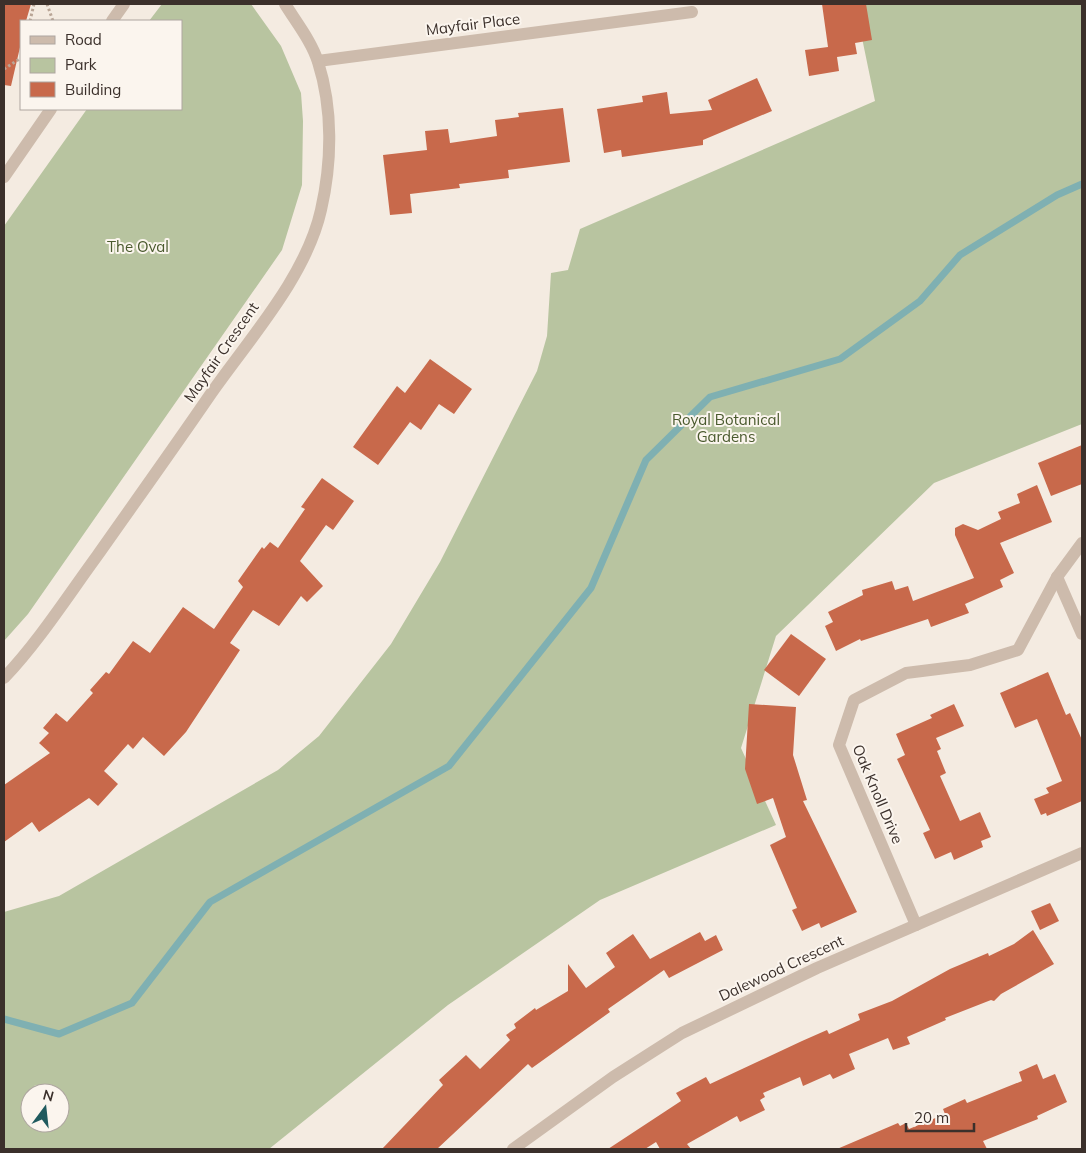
<svg xmlns="http://www.w3.org/2000/svg" width="1086" height="1153" font-family="Mulish,sans-serif">
  <style>
    .green { fill: #b8c4a0; fill-rule: evenodd }
    .lines { fill: none; stroke-linecap: round; stroke-linejoin: round }
    .stream { stroke: #7fb0b2; stroke-width: 7 }
    .building { fill: #c8694b }
    .path { stroke: #b9a596; stroke-width: 3; stroke-dasharray: 2.5 2.5; stroke-linecap: butt }
    .minor { stroke: #cdbbac; stroke-width: 12 }
    .labels { text-anchor: middle; dominant-baseline: central; stroke-width: 4; stroke-linejoin: round; paint-order: stroke }
    .street-label { font-size: 15px; fill: #3b302b; stroke: #fbf5ee }
    .park-label { font-size: 15px; fill: #4a5a2e; stroke: #fbf5ee }
  </style>
  <rect width="100%" height="100%" fill="#f4ebe1"/>
  <!-- green -->
  <g class="green">
    <path d="M162,4H251L281,46L301,93L303,121L302,185L282,250L28,614L4,641V226L87,109H181V21H149Z"/>
    <path d="M855,4H1082V424L934,483L776,636L741,748L776,825L600,900L448,1005L269,1149H4V912L59,896L278,770L319,736L391,644L440,562L537,371L547,336L551,273L568,270L580,229L875,101ZM30,1093H60V1123H30Z"/>
  </g>
  <g class="lines">
    <!-- stream -->
    <path class="stream" d="M4,1019L59,1034L132,1003L210,902L449,766L591,588L646,460L710,397L840,359L920,301L960,255L1057,195L1082,184"/>
  </g>
  <!-- building -->
  <g class="building">
    <path d="M4,4H31L26,21H21V43L11,86L4,85Z"/>
    <path d="M822,4H866L872,40L855,43L857,54L837,57L839,71L809,76L805,50L828,47Z"/>
    <path d="M757,78L772,111L703,140V145L622,157L621,150L604,153L597,109L643,102L642,96L667,92L670,114L712,110L708,100Z"/>
    <path d="M563,108L570,162L508,170L509,178L459,184L460,188L410,194L412,213L390,215L383,155L427,150L425,131L448,129L450,143L497,136L495,120L519,117L518,113Z"/>
    <path d="M430,359L472,389L454,414L439,404L421,430L410,422L378,465L353,447L397,386L405,393Z"/>
    <path d="M1082,445V484L1051,496L1038,463Z"/>
    <path d="M322,478L354,501L333,530L326,525L300,561L323,586L307,602L301,596L279,626L253,610L230,643L240,650L186,732L164,756L143,737L133,749L128,744L104,771L118,784L98,806L89,798L39,832L32,822L4,842V785L50,753L39,743L49,733L43,728L56,713L67,722L93,693L90,690L106,672L109,674L133,641L150,653L183,607L214,629L243,587L238,581L262,547L264,549L270,542L278,548L305,509L301,507Z"/>
    <path d="M1037,485L1052,522L1000,543L1014,573L1000,580L1003,587L965,604L969,613L931,627L928,619L861,641L860,639L836,651L825,626L833,622L828,612L863,595L862,590L892,581L895,590L908,586L913,601L974,578L955,535V528L963,524L978,530L1001,519L998,512L1020,503L1017,494Z"/>
    <path d="M791,634L826,659L799,696L764,670Z"/>
    <path d="M1048,672L1066,715L1070,713L1082,740V801L1047,816L1046,813L1041,815L1034,799L1049,793L1046,788L1062,781L1037,719L1015,728L1000,693Z"/>
    <path d="M749,704L796,707L793,755L807,800L803,801L857,912L821,928L819,923L802,931L792,910L797,908L770,845L786,837L773,798L757,804L745,769Z"/>
    <path d="M954,704L964,726L936,738L941,749L937,751L946,773L940,776L960,821L980,812L991,837L981,841L983,847L954,860L951,852L935,859L923,833L930,830L897,759L905,755L896,734L932,718L930,715Z"/>
    <path d="M1050,903L1059,921L1040,930L1031,911Z"/>
    <path d="M1033,930L1054,964L1001,994L994,1001L991,1000L945,1018L946,1020L907,1037L910,1044L893,1050L888,1038L849,1054L855,1069L833,1079L830,1074L803,1086L800,1077L763,1093L765,1097L760,1100L765,1110L740,1122L737,1116L687,1144L691,1149H660L656,1142L645,1149H608L681,1101L676,1093L706,1077L710,1084L802,1041L827,1030L829,1034L860,1020L858,1014L892,1001L950,969L988,953L989,956L1014,944Z"/>
    <path d="M700,932L705,941L716,935L723,950L669,978L664,970L608,1009L610,1012L532,1068L528,1064L437,1149H382L443,1085L439,1080L466,1055L480,1069L510,1040L506,1035L516,1028L514,1024L535,1008L536,1010L568,991V964L586,988L615,967L606,953L633,934L650,959Z"/>
    <path d="M1037,1064L1043,1079L1055,1074L1067,1102L1037,1116L1038,1119L983,1141L987,1149H837L898,1123L900,1126L906,1123L909,1129L945,1114L943,1109L965,1099L967,1103L1022,1081L1019,1072Z"/>
  </g>
  <g class="lines">
    <!-- path -->
    <g class="path">
      <path d="M47,4L53,21"/>
      <path d="M30,21L34,4"/>
      <path d="M4,69L21,58"/>
    </g>
    <!-- minor -->
    <g class="minor">
      <path d="M112,21L124,4"/>
      <path d="M318,61L692,12"/>
      <path d="M4,177L51,109"/>
      <path d="M1057,577L1082,634"/>
      <path d="M4,678C39,641 67,597 97,556C135,502 173,449 210,395C249,339 306,277 321,210C332,162 333,109 318,62C312,42 296,22 285,4"/>
      <path d="M916,925L839,745L854,700L906,673L970,665L1018,650L1057,577L1082,543"/>
      <path d="M513,1149L613,1077L682,1033L817,968L1082,853"/>
    </g>
  </g>
  <g class="labels">
    <!-- street labels -->
    <g class="street-label">
      <text transform="translate(473 24) rotate(-7)">Mayfair Place</text>
      <text transform="translate(221 352) rotate(-55)">Mayfair Crescent</text>
      <text transform="translate(878 794) rotate(67)">Oak Knoll Drive</text>
      <text transform="translate(781 968) rotate(-25)">Dalewood Crescent</text>
    </g>
    <!-- park labels -->
    <g class="park-label">
      <text x="138" y="246">The Oval</text>
      <text x="726" y="419">Royal Botanical<tspan x="726" dy="17">Gardens</tspan></text>
    </g>
  </g>
  <!-- border -->
  <rect width="1086" height="1153" fill="none" stroke="#3b302b" stroke-width="10"/>
  <!-- legend -->
  <rect x="20" y="20" width="162" height="90" fill="#fbf5ee" stroke="#aea6a0"/>
  <rect x="30" y="36" width="25" height="8" fill="#cdbbac" stroke="#aea6a0"/>
  <text x="65" y="45" font-size="15" fill="#3b302b">Road</text>
  <rect x="30" y="58" width="25" height="15" fill="#b8c4a0" stroke="#aea6a0"/>
  <text x="65" y="70" font-size="15" fill="#3b302b">Park</text>
  <rect x="30" y="82" width="25" height="15" fill="#c8694b" stroke="#aea6a0"/>
  <text x="65" y="95" font-size="15" fill="#3b302b">Building</text>
  <!-- north arrow -->
  <g transform="translate(45 1108) rotate(15)"><circle r="24" fill="#fbf5ee" stroke="#aea6a0"/>
  <path d="M0-4L9 19L0 12L-9 19Z" fill="#1f5a5e"/>
  <text y="-8" font-size="14" font-weight="bold" text-anchor="middle" fill="#3b302b">N</text>
  </g>
  <!-- scale -->
  <path d="M906 1123v8h68v-8" fill="none" stroke="#3b302b" stroke-width="2.5"/>
  <text x="914" y="1123" font-size="15" fill="#3b302b" stroke="#fbf5ee" stroke-width="4" paint-order="stroke">20 m</text>
</svg>
